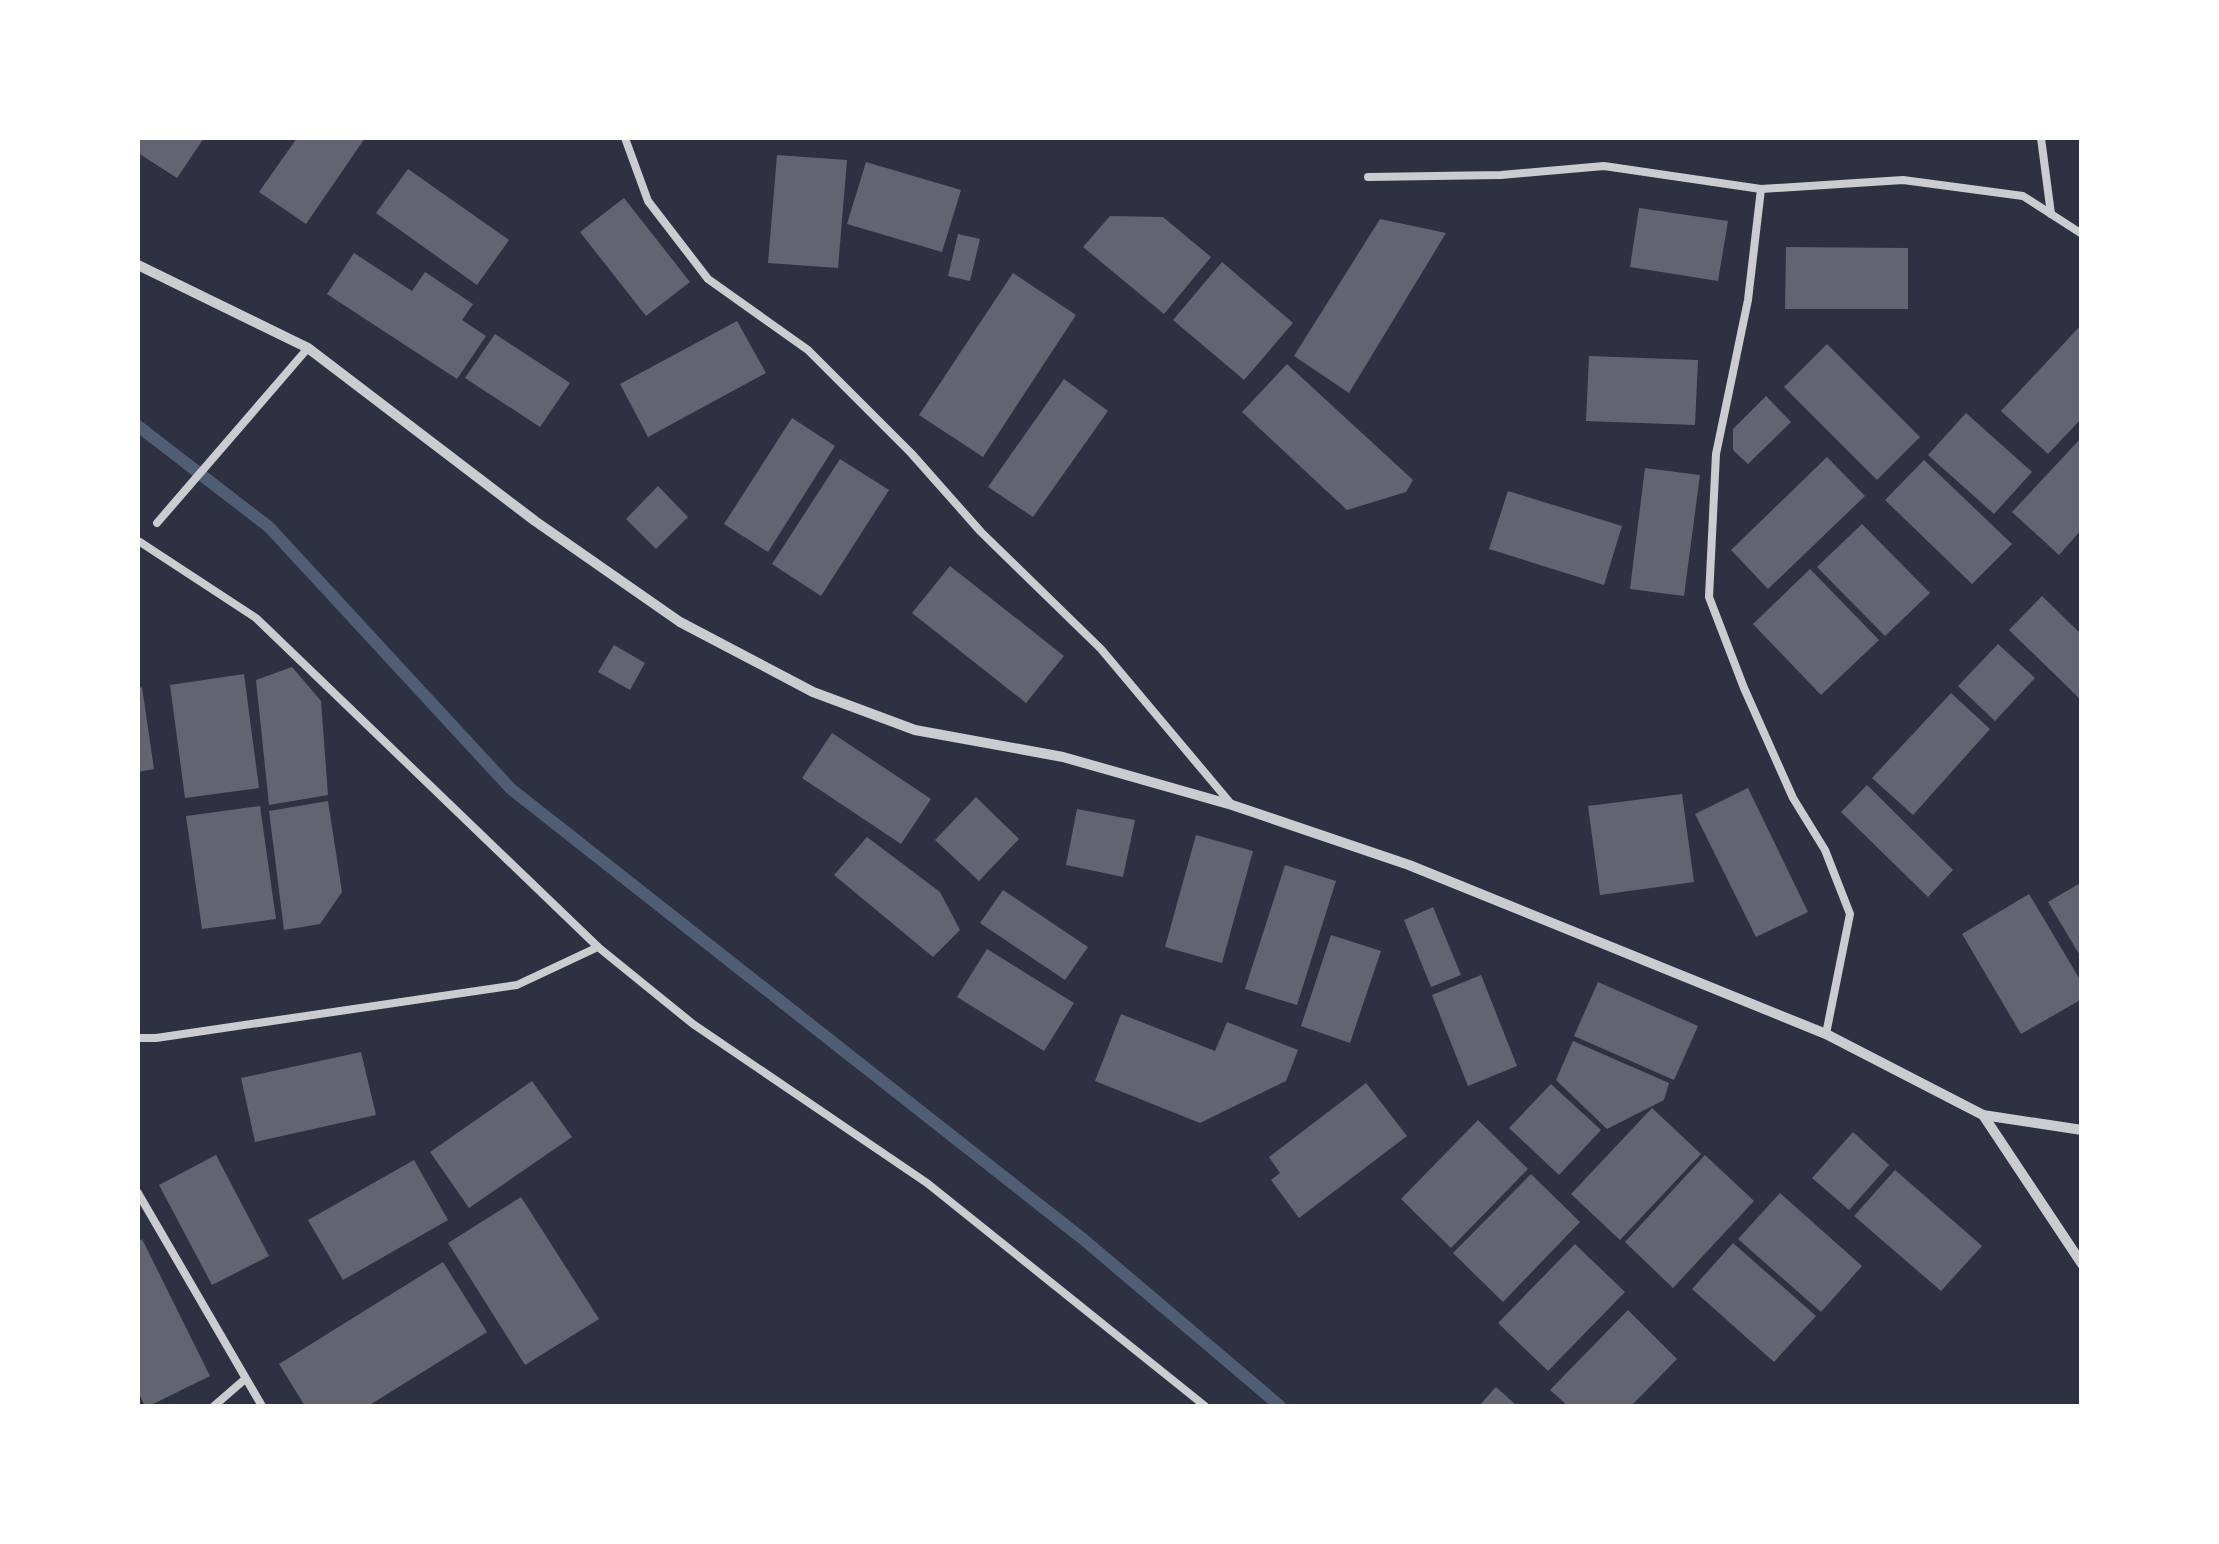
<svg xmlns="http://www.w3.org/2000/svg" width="2219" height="1544" font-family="'Titillium Web',sans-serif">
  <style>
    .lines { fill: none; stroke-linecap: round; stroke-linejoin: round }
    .stream { stroke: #4f5d75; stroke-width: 12 }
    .building { fill: #626471 }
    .service { stroke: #caccd0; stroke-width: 8 }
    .minor { stroke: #caccd0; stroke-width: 10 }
  </style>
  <rect width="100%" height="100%" fill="#2d3142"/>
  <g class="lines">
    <!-- stream -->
    <path class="stream" d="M138,426L269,527L511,789L1083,1239L1280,1406"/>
  </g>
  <!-- building -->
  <g class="building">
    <path d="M138,138H204L177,178L138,153Z"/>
    <path d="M297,138H365L306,224L259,192Z"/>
    <path d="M777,155L847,160L838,268L768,263Z"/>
    <path d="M866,162L961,190L942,252L847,224Z"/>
    <path d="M408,169L509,240L477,285L376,213Z"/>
    <path d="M624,198L690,282L646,316L580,232Z"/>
    <path d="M1639,208L1728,221L1718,281L1630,267Z"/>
    <path d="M1110,216L1163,217L1211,257L1164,314L1083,247Z"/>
    <path d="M1380,219L1446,233L1349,393L1294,356Z"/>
    <path d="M958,234L980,239L970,281L948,276Z"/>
    <path d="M1786,247L1908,248V309H1785Z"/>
    <path d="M354,253L412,291L425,272L473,304L462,320L486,336L457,379L327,294Z"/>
    <path d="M1222,262L1293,323L1244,380L1173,320Z"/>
    <path d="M1013,273L1076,315L983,457L919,415Z"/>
    <path d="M737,321L766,373L648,437L620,384Z"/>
    <path d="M2082,324V418L2048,454L2001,411Z"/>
    <path d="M495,334L570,383L540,427L465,378Z"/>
    <path d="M1827,344L1920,437L1877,480L1784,387Z"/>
    <path d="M1589,356L1698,360L1695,425L1586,421Z"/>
    <path d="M1287,364L1413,480L1406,492L1347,510L1242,412Z"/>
    <path d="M1064,379L1108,411L1033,517L988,487Z"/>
    <path d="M1766,396L1791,422L1748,464L1733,450V429Z"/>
    <path d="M1966,413L2032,472L1994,514L1928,455Z"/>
    <path d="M792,418L835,446L768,552L724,524Z"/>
    <path d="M2082,437V529L2059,555L2012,512Z"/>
    <path d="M1827,457L1865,496L1768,589L1731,550Z"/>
    <path d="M840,459L889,490L821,596L772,564Z"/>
    <path d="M1924,460L2012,544L1972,584L1885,500Z"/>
    <path d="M1645,468L1700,475L1684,596L1630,589Z"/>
    <path d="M658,486L688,517L656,549L626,519Z"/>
    <path d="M1508,491L1622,526L1604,585L1489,549Z"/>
    <path d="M1862,524L1930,593L1885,636L1817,567Z"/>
    <path d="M950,566L1064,656L1026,703L912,613Z"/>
    <path d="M1810,569L1879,640L1821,695L1753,624Z"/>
    <path d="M2042,596L2082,635V701L2009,630Z"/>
    <path d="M1998,644L2035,678L1995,721L1958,686Z"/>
    <path d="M614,645L645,663L630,690L598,672Z"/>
    <path d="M292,667L321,701L328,795L269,805L256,680Z"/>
    <path d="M244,674L259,788L185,798L170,685Z"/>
    <path d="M142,687L154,769L138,772V688Z"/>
    <path d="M1951,693L1990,729L1913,815L1872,778Z"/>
    <path d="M832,733L931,799L901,844L802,778Z"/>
    <path d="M1867,785L1953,870L1928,897L1841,812Z"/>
    <path d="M1748,788L1808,912L1756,937L1695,814Z"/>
    <path d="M1682,794L1694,882L1600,895L1588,806Z"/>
    <path d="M976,797L1019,839L979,881L935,840Z"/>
    <path d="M328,801L342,892L320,924L284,930L269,811Z"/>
    <path d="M260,806L276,919L202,929L186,816Z"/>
    <path d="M1077,809L1135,820L1123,877L1066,865Z"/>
    <path d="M1196,835L1253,851L1222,963L1165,947Z"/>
    <path d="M867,837L940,892L960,930L933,957L834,875Z"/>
    <path d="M1285,865L1336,881L1297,1005L1245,989Z"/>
    <path d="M2082,882V959L2048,902Z"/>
    <path d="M1003,890L1088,947L1065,980L980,923Z"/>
    <path d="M2029,894L2082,983V999L2021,1034L1962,934Z"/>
    <path d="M1433,907L1461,975L1431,987L1404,920Z"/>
    <path d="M1331,935L1381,951L1350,1043L1301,1026Z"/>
    <path d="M987,949L1074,1003L1044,1051L957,997Z"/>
    <path d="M1481,975L1517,1066L1468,1086L1432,995Z"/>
    <path d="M1598,982L1698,1026L1674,1080L1574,1036Z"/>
    <path d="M1121,1014L1215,1051L1227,1022L1298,1050L1286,1081L1200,1123L1095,1081Z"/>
    <path d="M1573,1041L1669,1083L1664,1100L1607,1129L1556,1080Z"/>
    <path d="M361,1052L376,1115L255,1142L241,1078Z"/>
    <path d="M532,1081L572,1137L469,1208L430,1152Z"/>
    <path d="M1366,1083L1407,1136L1299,1218L1271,1180L1280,1173L1269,1157Z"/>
    <path d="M1551,1084L1601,1130L1559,1175L1509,1128Z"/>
    <path d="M1652,1108L1701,1154L1620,1240L1571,1194Z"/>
    <path d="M1478,1120L1528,1169L1451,1248L1401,1199Z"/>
    <path d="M1853,1132L1889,1165L1849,1210L1812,1178Z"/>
    <path d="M216,1155L269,1256L212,1285L159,1185Z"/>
    <path d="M1705,1155L1754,1201L1673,1288L1625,1242Z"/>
    <path d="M414,1160L448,1220L343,1280L308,1220Z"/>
    <path d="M1895,1170L1982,1246L1941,1291L1854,1216Z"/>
    <path d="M1531,1174L1580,1222L1503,1302L1453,1253Z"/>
    <path d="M1780,1193L1862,1266L1821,1312L1738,1239Z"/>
    <path d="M521,1197L599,1319L525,1365L448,1243Z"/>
    <path d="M142,1239L210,1376L149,1406H145L138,1392V1242Z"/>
    <path d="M1733,1243L1816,1316L1774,1362L1692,1289Z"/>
    <path d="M1575,1244L1625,1292L1548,1371L1498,1323Z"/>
    <path d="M443,1262L487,1332L368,1406H305L279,1364Z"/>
    <path d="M1628,1310L1677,1359L1631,1406H1568L1550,1390Z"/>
    <path d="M1496,1387L1517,1406H1479Z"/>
  </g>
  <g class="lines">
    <!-- service -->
    <g class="service">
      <path d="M625,138L648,201L708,279L808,350L911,453L981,532L1101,649L1232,805"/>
      <path d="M2041,138L2051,214"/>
      <path d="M1368,177L1501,175L1604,166L1761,189L1748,300L1716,454L1709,597L1744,688L1793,798L1825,850L1850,914L1826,1034"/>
      <path d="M1761,189L1903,180L2023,196L2082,234"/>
      <path d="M157,523L308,348"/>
      <path d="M140,542L256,618L598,947"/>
      <path d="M138,1038H156L517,985L598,947L693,1024L927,1183L1205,1406"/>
      <path d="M138,1193L262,1406"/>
      <path d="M214,1406L244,1380"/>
    </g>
    <!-- minor -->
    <g class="minor">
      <path d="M138,265L308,348L535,521L680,622L813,692L915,730L1063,757L1232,805L1409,865L1826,1034L1983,1115L2082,1130"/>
      <path d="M1983,1115L2082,1264"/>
    </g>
  </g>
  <!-- border -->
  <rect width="2219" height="1544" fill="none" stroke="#ffffff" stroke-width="280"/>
</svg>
